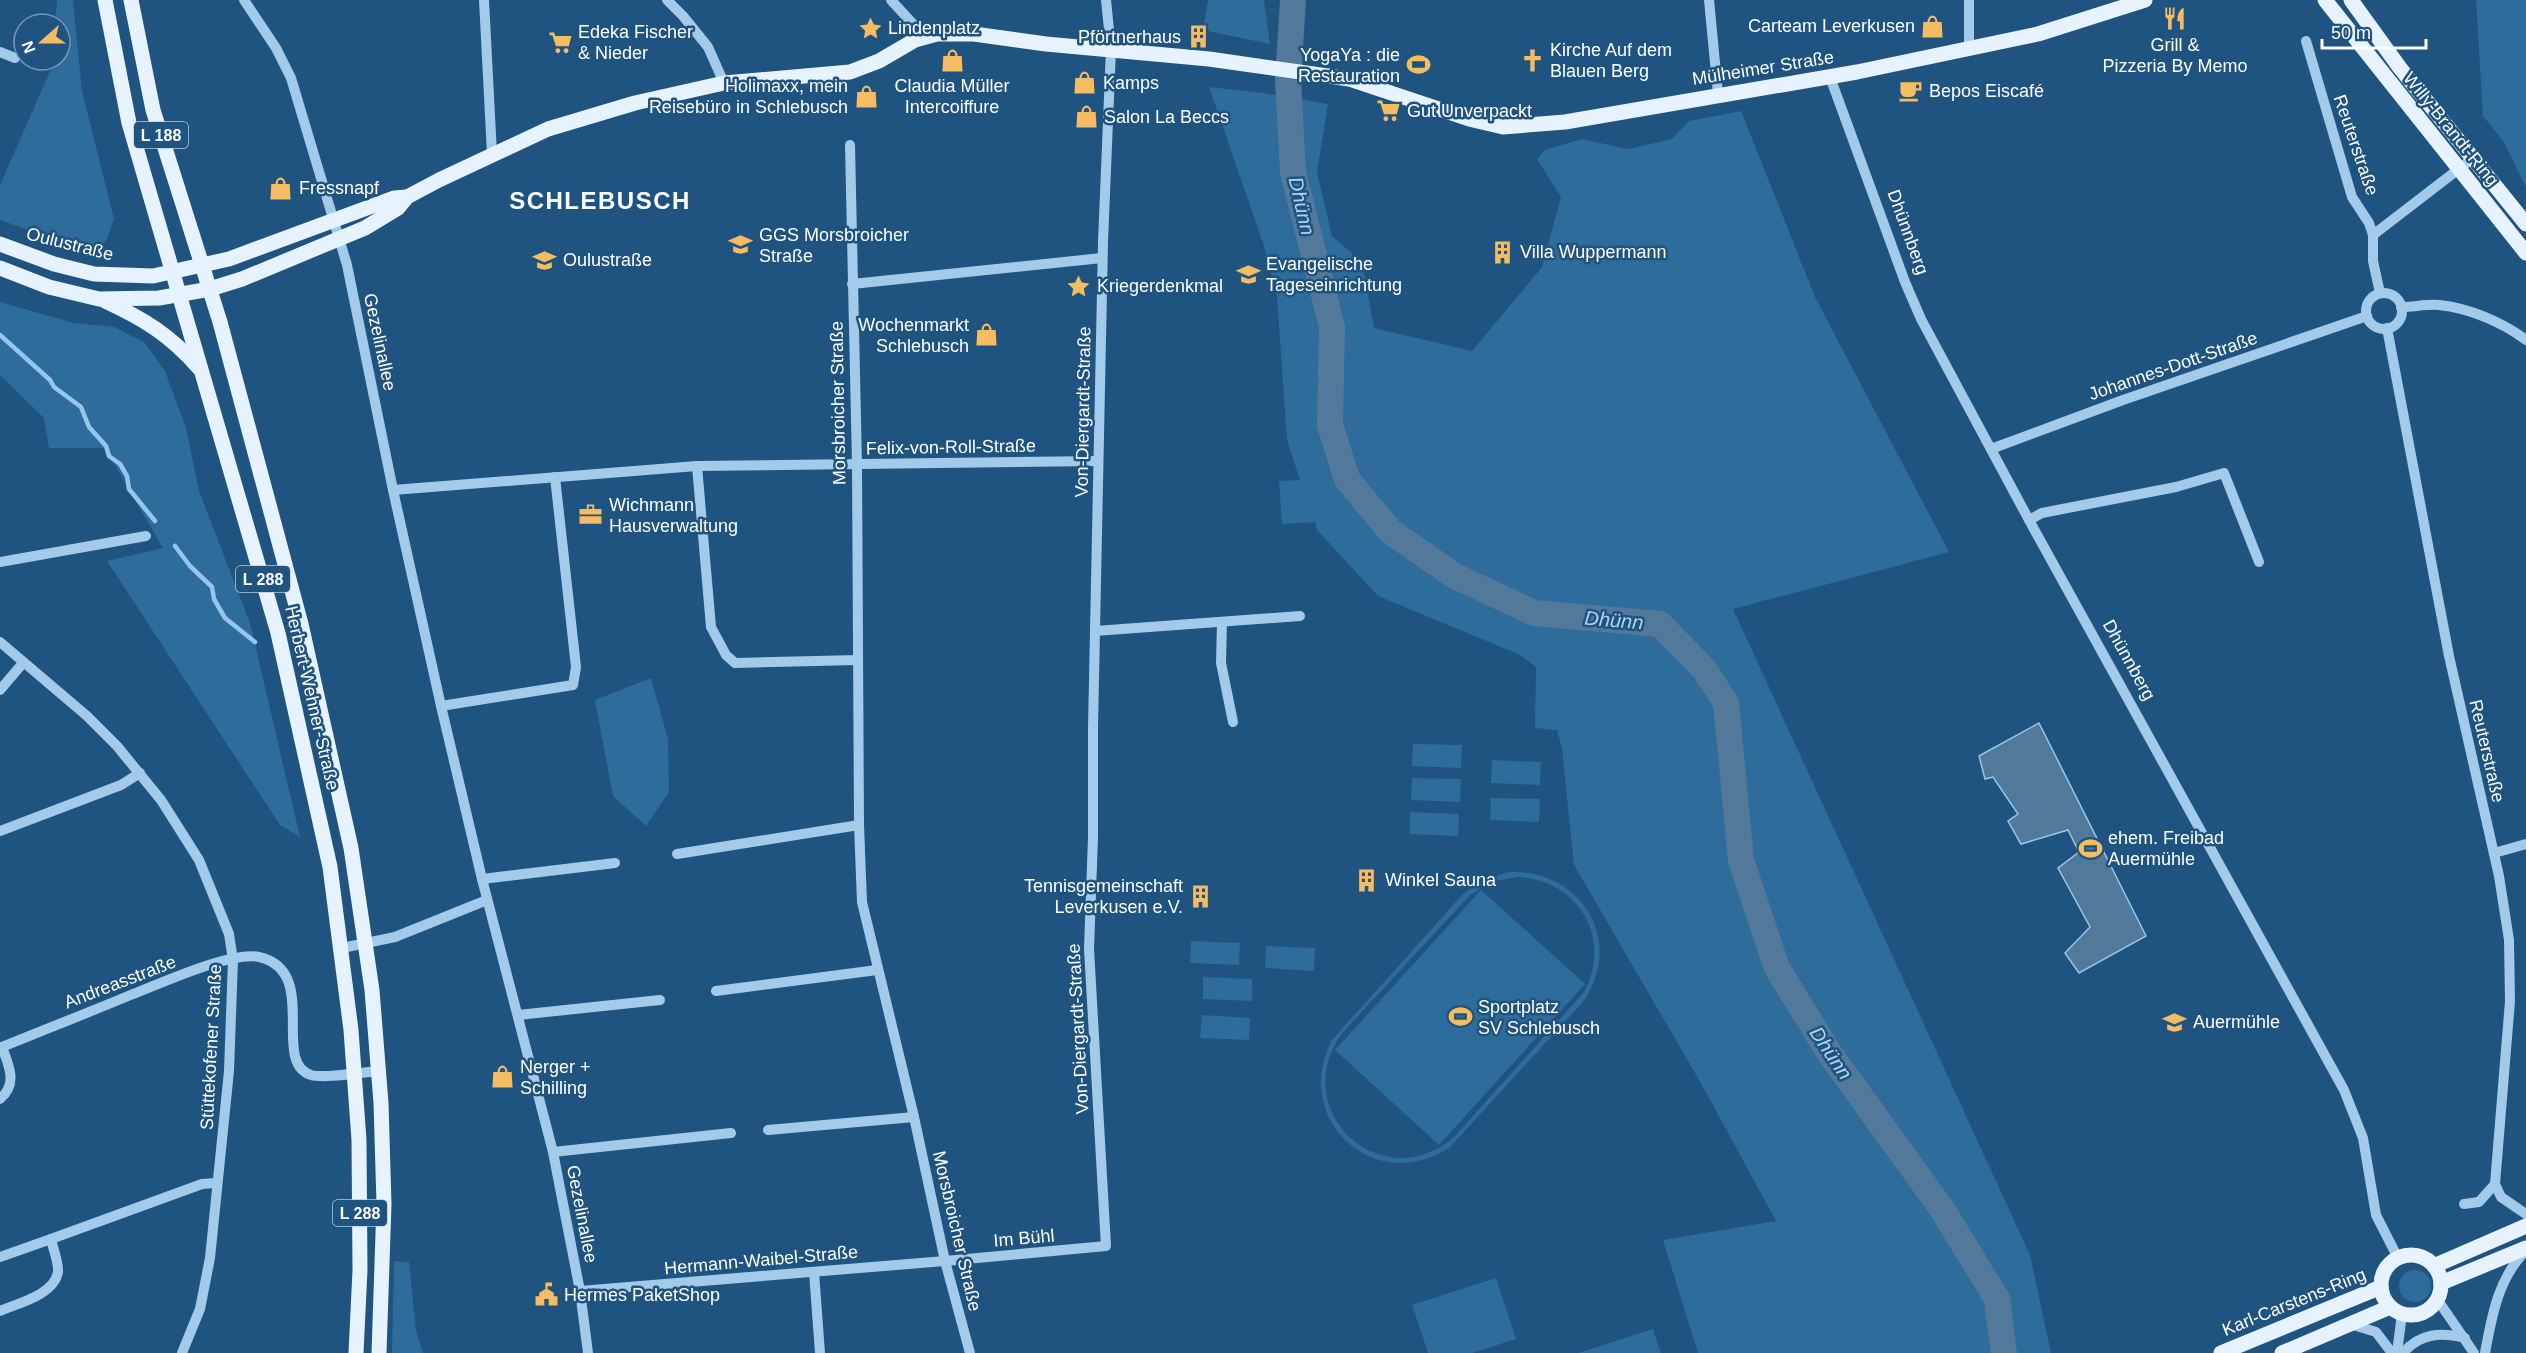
<svg xmlns="http://www.w3.org/2000/svg" width="2526" height="1353" font-family="Helvetica,sans-serif">
  <style>
    .green { fill: #2e6c9c; fill-rule: evenodd }
    .water { fill: #53799a; stroke: #97c6ea; stroke-width: 1.5 }
    .lines { fill: none; stroke-linecap: round; stroke-linejoin: round }
    .stream { stroke: #97c6ea; stroke-width: 4.5 }
    .river { stroke: #53799a; stroke-width: 26 }
    .minor { stroke: #a3cae8; stroke-width: 10 }
    .major { stroke: #e6f2fe; stroke-width: 15 }
    .labels { text-anchor: middle; dominant-baseline: central; stroke-width: 5; stroke-linejoin: round; paint-order: stroke }
    .shield { fill: #1f5380; stroke: #bccbd9; stroke-width: 1.5 }
    .shield-label { font-size: 16px; font-weight: bold; fill: #fff }
    .poi-label { font-size: 18px; fill: #fff; stroke: #1f5380; text-anchor: start }
    .street-label { font-size: 18px; fill: #fff; stroke: #1f5380 }
    .water-label { font-size: 20px; font-style: italic; fill: #afd3f0; stroke: #1f5380 }
    .district-label { font-size: 24px; font-weight: bold; letter-spacing: 1.5px; fill: #fff; stroke: #1f5380 }
  </style>
  <rect width="100%" height="100%" fill="#1f5380"/>
  <!-- green -->
  <g class="green">
    <path d="M57,0H73L82,91L114,219L106,241L96,248L53,239L0,220V185L52,67L53,60H60V24H55Z"/>
    <path d="M1208,0H1264L1270,44L1203,30Z"/>
    <path d="M2476,0H2526V188L2504,142L2483,116Z"/>
    <path d="M1209,87L1264,93L1328,104L1317,172L1332,236L1362,262L1374,328L1472,351L1542,267L1561,197L1537,159L1545,150L1582,139L1628,149L1672,139L1689,121L1741,111L1815,297L1949,552L1733,609L2030,1255L2051,1353H1698L1663,1240L1776,1221L1702,1085L1574,865L1562,749L1557,730L1535,728L1536,667L1518,654L1378,596L1317,530L1315,522L1282,524L1279,481L1300,480L1287,440L1277,297L1264,246Z"/>
    <path d="M0,302L74,323L114,327L145,343L165,371L186,428L199,491L250,623L300,837L280,825L107,561L163,548L105,448H49L44,418L0,375Z"/>
    <path d="M651,678L668,739L669,792L646,826L613,796L595,700Z"/>
    <path d="M1413,744L1462,745L1461,768L1412,766Z"/>
    <path d="M1492,760L1541,762L1540,785L1491,783Z"/>
    <path d="M1412,778L1461,779L1460,802L1411,800Z"/>
    <path d="M1491,798L1540,799L1539,822L1490,820Z"/>
    <path d="M1410,812L1459,814L1458,836L1410,834Z"/>
    <path d="M1509,872C1582,869 1625,941 1583,1002L1449,1148C1374,1196 1291,1119 1332,1040L1463,894L1483,880ZM1517,877C1578,879 1613,938 1584,992L1456,1135C1384,1202 1283,1109 1344,1031L1470,895L1491,882Z"/>
    <path d="M1481,890L1585,984L1439,1145L1335,1050Z"/>
    <path d="M1191,941L1240,943L1239,965L1190,963Z"/>
    <path d="M1266,946L1315,948L1314,971L1265,968Z"/>
    <path d="M1203,977L1252,979V1001L1203,999Z"/>
    <path d="M1202,1015L1250,1018L1249,1040L1200,1038Z"/>
    <path d="M394,1261L409,1262L416,1330L423,1353H392Z"/>
    <circle cx="2415" cy="1286" r="16"/>
    <path d="M1496,1278L1516,1339L1472,1353H1428L1412,1305Z"/>
    <path d="M1653,1329L1661,1353H1578Z"/>
  </g>
  <!-- water -->
  <path class="water" d="M2039,723L2146,936L2079,973L2065,953L2090,927L2058,868L2079,852L2068,830L2021,844L2008,821L2018,814L1993,777L1985,779L1979,756Z"/>
  <g class="lines">
    <!-- stream -->
    <g class="stream">
      <path d="M0,335L50,380L54,387L81,407L89,427L106,446L109,456L120,464L127,476L129,489L155,521"/>
      <path d="M175,546L190,566L212,587L214,599L225,618L255,642"/>
    </g>
    <!-- river -->
    <path class="river" d="M1293,0L1288,80L1293,172L1332,327L1330,425L1347,479L1390,531L1453,575L1534,613L1660,624L1704,669L1726,703L1741,860L1777,968L1830,1054L1942,1209L1997,1299L2004,1353"/>
    <!-- minor -->
    <g class="minor">
      <path d="M244,0L276,48L291,78L347,265L393,490L441,706L482,879L553,1152L580,1291L588,1353"/>
      <path d="M484,0L492,154"/>
      <path d="M667,0L683,16L708,47L724,83"/>
      <path d="M891,0L925,37"/>
      <path d="M1709,0L1718,94"/>
      <path d="M2306,41L2352,197L2369,223L2373,235V261L2380,293"/>
      <path d="M1969,49V0"/>
      <path d="M0,52L15,58"/>
      <path d="M1830,77L1905,282L1921,319L2029,520L2344,1090L2363,1138L2376,1215L2398,1258"/>
      <path d="M850,145L857,465L859,825L862,902L914,1117L945,1261L970,1353"/>
      <path d="M2373,235L2473,158"/>
      <path d="M852,284L1102,258"/>
      <circle cx="2384" cy="311" r="18"/>
      <path d="M2401,307C2413,307 2427,304 2439,305C2469,308 2502,322 2526,340"/>
      <path d="M2387,328L2449,656L2499,876L2509,940L2510,1001L2495,1184L2501,1197L2526,1214"/>
      <path d="M1991,449L2123,400L2367,316"/>
      <path d="M697,466L711,627L726,655L735,663L858,660"/>
      <path d="M393,490L697,466L1098,461"/>
      <path d="M2029,520L2042,513L2176,487L2224,473L2259,562"/>
      <path d="M0,562L146,536"/>
      <path d="M1222,622L1221,663L1233,722"/>
      <path d="M1095,631L1300,616"/>
      <path d="M0,642L87,716L117,746L161,800L199,860L229,934L233,960L229,1071L210,1258L200,1309L182,1353"/>
      <path d="M0,690L23,663"/>
      <path d="M441,706L573,685L576,667L555,477"/>
      <path d="M0,831L121,785L140,773"/>
      <path d="M2494,853L2526,844"/>
      <path d="M677,854L859,825"/>
      <path d="M482,879L615,863"/>
      <path d="M342,948L395,937L487,900"/>
      <path d="M716,991L877,970"/>
      <path d="M518,1015L660,1000"/>
      <path d="M2,1047C46,1029 90,1012 133,994C162,983 231,951 259,957C321,971 270,1062 311,1075C324,1079 363,1072 379,1071"/>
      <path d="M0,1048L2,1047C9,1066 18,1084 0,1099"/>
      <path d="M768,1130L914,1117"/>
      <path d="M553,1152L731,1133"/>
      <path d="M2464,1204L2479,1202L2495,1184"/>
      <path d="M51,1239L202,1184L216,1183"/>
      <path d="M0,1257L51,1239C53,1249 59,1263 58,1272C54,1295 18,1303 0,1311"/>
      <path d="M814,1272L820,1353"/>
      <path d="M580,1291L945,1261L1106,1246L1089,949L1093,837V728L1103,242L1111,49L1106,0"/>
      <path d="M2437,1299L2474,1353"/>
      <path d="M2350,1324L2376,1332L2392,1353"/>
      <path d="M2397,1353L2402,1314"/>
      <path d="M2403,1353C2420,1333 2441,1332 2465,1338"/>
      <path d="M2485,1353C2492,1315 2498,1279 2526,1250"/>
    </g>
    <!-- major -->
    <g class="major">
      <path d="M105,0L129,123L278,633L330,867L351,1030L359,1140L360,1270L356,1353"/>
      <path d="M131,0L153,110L220,322L301,624L351,848L372,990L381,1103L384,1204L379,1353"/>
      <path d="M2325,0L2526,253"/>
      <path d="M2351,0L2400,68L2526,224"/>
      <path d="M0,244L54,264L94,274L153,276L229,259L394,198L407,197"/>
      <path d="M0,268L49,287L99,299L159,298L210,289L242,279L365,228L398,208L407,197L439,180L548,129L635,103L724,83L850,72L879,61L915,40L937,34H974L1046,44L1209,59L1349,79L1469,119L1503,127L1565,122L1857,72L2038,34L2145,0"/>
      <path d="M105,301C144,319 170,335 199,368"/>
      <circle cx="2411" cy="1285" r="30"/>
      <path d="M2434,1266L2526,1226"/>
      <path d="M2441,1283L2526,1248"/>
      <path d="M2221,1353L2381,1287"/>
      <path d="M2282,1353L2390,1307"/>
    </g>
  </g>
  <!-- icons -->
  <defs>
    <symbol id="restaurant-bare" viewBox="-9 -9 18 18"><path d="M-5-6h1v4h1v-4h1v4h1v-4h1v5L-1.5 .5V6h-2V.5L-5-1ZM5-6V6H3V1.5H1.5Q1.5-4 5-6Z" fill="#f6bc63" stroke="#1f5380" stroke-width="2.5" paint-order="stroke"/></symbol>
    <symbol id="shop-bare" viewBox="-9 -9 18 18"><path d="M-5-2.5h2.3a2.7 3.5 0 0 1 5.4 0H5L5.5 6h-11ZM-1.5-2.5h3a1.5 2.3 0 0 0-3 0Z" fill="#f6bc63" stroke="#1f5380" stroke-width="2.5" paint-order="stroke"/></symbol>
    <symbol id="sight-bare" viewBox="-9 -9 18 18"><path d="M0-6L1.8-2.2L6-1.7L2.9 1.2L3.7 5.4L0 3.3L-3.7 5.4L-2.9 1.2L-6-1.7L-1.8-2.2Z" fill="#f6bc63" stroke="#1f5380" stroke-width="2.5" paint-order="stroke"/></symbol>
    <symbol id="building-bare" viewBox="-9 -9 18 18"><path d="M-4-6H4V6H1V3H-1V6H-4ZM-2.5-4.3h1.7v1.8h-1.7ZM.8-4.3h1.7v1.8H.8ZM-2.5-1h1.7V.8h-1.7ZM.8-1h1.7V.8H.8Z" fill="#f6bc63" stroke="#1f5380" stroke-width="2.5" paint-order="stroke"/></symbol>
    <symbol id="supermarket-bare" viewBox="-9 -9 18 18"><path d="M-6-5.5h2.5l.6 2H6L4.5 2H-2.5L-4.4-4H-6ZM-1.5 3.2a1.3 1.3 0 1 0 .1 0ZM3 3.2a1.3 1.3 0 1 0 .1 0Z" fill="#f6bc63" stroke="#1f5380" stroke-width="2.5" paint-order="stroke"/></symbol>
    <symbol id="church-bare" viewBox="-9 -9 18 18"><path d="M-1.2-6h2.4v3.5h3.3v2.4h-3.3V6h-2.4V-.1h-3.3v-2.4h3.3Z" fill="#f6bc63" stroke="#1f5380" stroke-width="2.5" paint-order="stroke"/></symbol>
    <symbol id="stadium-bare" viewBox="-9 -9 18 18"><path d="M0-5a6.5 5 0 1 0 0 10a6.5 5 0 1 0 0-10ZM-3.5-1.8h7v3.6h-7Z" fill="#f6bc63" stroke="#1f5380" stroke-width="2.5" paint-order="stroke"/></symbol>
    <symbol id="cafe-bare" viewBox="-9 -9 18 18"><path d="M-5.5-4.5H6V0H3Q3 3.5 0 3.5H-2.5Q-5.5 3.5-5.5 0ZM3-3.2v2h1.7v-2ZM-6 4.5H4V6H-6Z" fill="#f6bc63" stroke="#1f5380" stroke-width="2.5" paint-order="stroke"/></symbol>
    <symbol id="school-bare" viewBox="-9 -9 18 18"><path d="M0-5L7-2L0 1L-7-2ZM-4 1L0 2.5L4 1V4Q0 6-4 4Z" fill="#f6bc63" stroke="#1f5380" stroke-width="2.5" paint-order="stroke"/></symbol>
    <symbol id="office-bare" viewBox="-9 -9 18 18"><path d="M-6-3h4V-5.5h4V-3h4V5H-6ZM-1-4.5V-3h2v-1.5ZM-6 0V1H6V0Z" fill="#f6bc63" stroke="#1f5380" stroke-width="2.5" paint-order="stroke"/></symbol>
    <symbol id="civic-bare" viewBox="-9 -9 18 18"><path d="M-.6-6.5H3V-4.5H.6V-3L4-1V1h2V6H-6V1h2V-1L-.6-3ZM-1.2 2.5V6h2.4V2.5Z" fill="#f6bc63" stroke="#1f5380" stroke-width="2.5" paint-order="stroke"/></symbol>
  </defs>
  <g fill-rule="evenodd">
    <use href="#restaurant-bare" x="2158" y="2" width="33" height="33"/>
    <use href="#shop-bare" x="1916" y="10" width="33" height="33"/>
    <use href="#sight-bare" x="854" y="12" width="33" height="33"/>
    <use href="#building-bare" x="1182" y="20" width="33" height="33"/>
    <use href="#supermarket-bare" x="544" y="26" width="33" height="33"/>
    <use href="#shop-bare" x="936" y="44" width="33" height="33"/>
    <use href="#church-bare" x="1516" y="44" width="33" height="33"/>
    <use href="#stadium-bare" x="1402" y="48" width="33" height="33"/>
    <use href="#shop-bare" x="1068" y="66" width="33" height="33"/>
    <use href="#cafe-bare" x="1894" y="74" width="33" height="33"/>
    <use href="#shop-bare" x="850" y="80" width="33" height="33"/>
    <use href="#supermarket-bare" x="1372" y="94" width="33" height="33"/>
    <use href="#shop-bare" x="1070" y="100" width="33" height="33"/>
    <use href="#shop-bare" x="264" y="172" width="33" height="33"/>
    <use href="#school-bare" x="724" y="228" width="33" height="33"/>
    <use href="#building-bare" x="1486" y="236" width="33" height="33"/>
    <use href="#school-bare" x="528" y="244" width="33" height="33"/>
    <use href="#school-bare" x="1232" y="258" width="33" height="33"/>
    <use href="#sight-bare" x="1062" y="270" width="33" height="33"/>
    <use href="#shop-bare" x="970" y="318" width="33" height="33"/>
    <use href="#office-bare" x="574" y="498" width="33" height="33"/>
    <use href="#stadium-bare" x="2074" y="832" width="33" height="33"/>
    <use href="#building-bare" x="1350" y="864" width="33" height="33"/>
    <use href="#building-bare" x="1184" y="880" width="33" height="33"/>
    <use href="#stadium-bare" x="1444" y="1000" width="33" height="33"/>
    <use href="#school-bare" x="2158" y="1006" width="33" height="33"/>
    <use href="#shop-bare" x="486" y="1060" width="33" height="33"/>
    <use href="#civic-bare" x="530" y="1278" width="33" height="33"/>
  </g>
  <g class="labels">
    <!-- shield labels -->
    <g class="shield">
      <rect x="134" y="122" width="54" height="26" rx="4.5"/>
      <rect x="236" y="566" width="54" height="26" rx="4.5"/>
      <rect x="333" y="1200" width="54" height="26" rx="4.5"/>
    </g>
    <g class="shield-label">
      <text x="161" y="135">L 188</text>
      <text x="263" y="579">L 288</text>
      <text x="360" y="1213">L 288</text>
    </g>
    <!-- poi labels -->
    <g class="poi-label">
      <text x="1915" y="26" text-anchor="end">Carteam Leverkusen</text>
      <text x="888" y="28">Lindenplatz</text>
      <text x="578" y="32">Edeka Fischer<tspan x="578" dy="21">&amp; Nieder</tspan></text>
      <text x="1181" y="37" text-anchor="end">Pförtnerhaus</text>
      <text x="2175" y="45" text-anchor="middle">Grill &amp;<tspan x="2175" dy="21">Pizzeria By Memo</tspan></text>
      <text x="1550" y="50">Kirche Auf dem<tspan x="1550" dy="21">Blauen Berg</tspan></text>
      <text x="1400" y="55" text-anchor="end">YogaYa : die<tspan x="1400" dy="21">Restauration</tspan></text>
      <text x="1103" y="83">Kamps</text>
      <text x="848" y="86" text-anchor="end">Holimaxx, mein<tspan x="848" dy="21">Reisebüro in Schlebusch</tspan></text>
      <text x="952" y="86" text-anchor="middle">Claudia Müller<tspan x="952" dy="21">Intercoiffure</tspan></text>
      <text x="1929" y="91">Bepos Eiscafé</text>
      <text x="1407" y="111">Gut Unverpackt</text>
      <text x="1104" y="117">Salon La Beccs</text>
      <text x="299" y="188">Fressnapf</text>
      <text x="759" y="235">GGS Morsbroicher<tspan x="759" dy="21">Straße</tspan></text>
      <text x="1520" y="252">Villa Wuppermann</text>
      <text x="563" y="260">Oulustraße</text>
      <text x="1266" y="264">Evangelische<tspan x="1266" dy="21">Tageseinrichtung</tspan></text>
      <text x="1097" y="286">Kriegerdenkmal</text>
      <text x="969" y="325" text-anchor="end">Wochenmarkt<tspan x="969" dy="21">Schlebusch</tspan></text>
      <text x="609" y="505">Wichmann<tspan x="609" dy="21">Hausverwaltung</tspan></text>
      <text x="2108" y="838">ehem. Freibad<tspan x="2108" dy="21">Auermühle</tspan></text>
      <text x="1385" y="880">Winkel Sauna</text>
      <text x="1183" y="886" text-anchor="end">Tennisgemeinschaft<tspan x="1183" dy="21">Leverkusen e.V.</tspan></text>
      <text x="1478" y="1007">Sportplatz<tspan x="1478" dy="21">SV Schlebusch</tspan></text>
      <text x="2193" y="1022">Auermühle</text>
      <text x="520" y="1067">Nerger +<tspan x="520" dy="21">Schilling</tspan></text>
      <text x="564" y="1295">Hermes PaketShop</text>
    </g>
    <!-- street labels -->
    <g class="street-label">
      <text transform="translate(1763 68) rotate(-9)">Mülheimer Straße</text>
      <text transform="translate(2451 129) rotate(51)">Willy-Brandt-Ring</text>
      <text transform="translate(2356 145) rotate(71)">Reuterstraße</text>
      <text transform="translate(1908 232) rotate(70)">Dhünnberg</text>
      <text transform="translate(70 244) rotate(14)">Oulustraße</text>
      <text transform="translate(380 342) rotate(78)">Gezelinallee</text>
      <text transform="translate(2173 366) rotate(-19)">Johannes-Dott-Straße</text>
      <text transform="translate(838 403) rotate(-91)">Morsbroicher Straße</text>
      <text transform="translate(1083 412) rotate(-89)">Von-Diergardt-Straße</text>
      <text transform="translate(951 447) rotate(-1)">Felix-von-Roll-Straße</text>
      <text transform="translate(2129 660) rotate(61)">Dhünnberg</text>
      <text transform="translate(312 698) rotate(77)">Herbert-Wehner-Straße</text>
      <text transform="translate(2487 751) rotate(77)">Reuterstraße</text>
      <text transform="translate(120 982) rotate(-21)">Andreasstraße</text>
      <text transform="translate(1078 1029) rotate(-93)">Von-Diergardt-Straße</text>
      <text transform="translate(211 1047) rotate(-87)">Stüttekofener Straße</text>
      <text transform="translate(582 1214) rotate(79)">Gezelinallee</text>
      <text transform="translate(957 1231) rotate(77)">Morsbroicher Straße</text>
      <text transform="translate(1024 1238) rotate(-5)">Im Bühl</text>
      <text transform="translate(761 1260) rotate(-5)">Hermann-Waibel-Straße</text>
      <text transform="translate(2294 1302) rotate(-22)">Karl-Carstens-Ring</text>
    </g>
    <!-- water labels -->
    <g class="water-label">
      <text transform="translate(1302 206) rotate(77)">Dhünn</text>
      <text transform="translate(1614 620) rotate(5)">Dhünn</text>
      <text transform="translate(1831 1053) rotate(56)">Dhünn</text>
    </g>
    <!-- district labels -->
    <g class="district-label">
      <text x="600" y="200">SCHLEBUSCH</text>
    </g>
  </g>
  <!-- north arrow -->
  <g transform="translate(42 42) rotate(249)"><circle r="28" fill="#1f5380" stroke="#7998b3" stroke-width="1.5"/>
  <path d="M0-4.5L10 22L0 15L-10 22Z" fill="#f6bc63"/>
  <text y="-9" font-size="16" font-weight="bold" text-anchor="middle" fill="#ffffff">N</text>
  </g>
  <!-- scale -->
  <path d="M2322 39v9h104v-9" fill="none" stroke="#ffffff" stroke-width="3"/>
  <text x="2331" y="39" font-size="18" fill="#ffffff" stroke="#1f5380" stroke-width="4.5" paint-order="stroke">50 m</text>
</svg>
